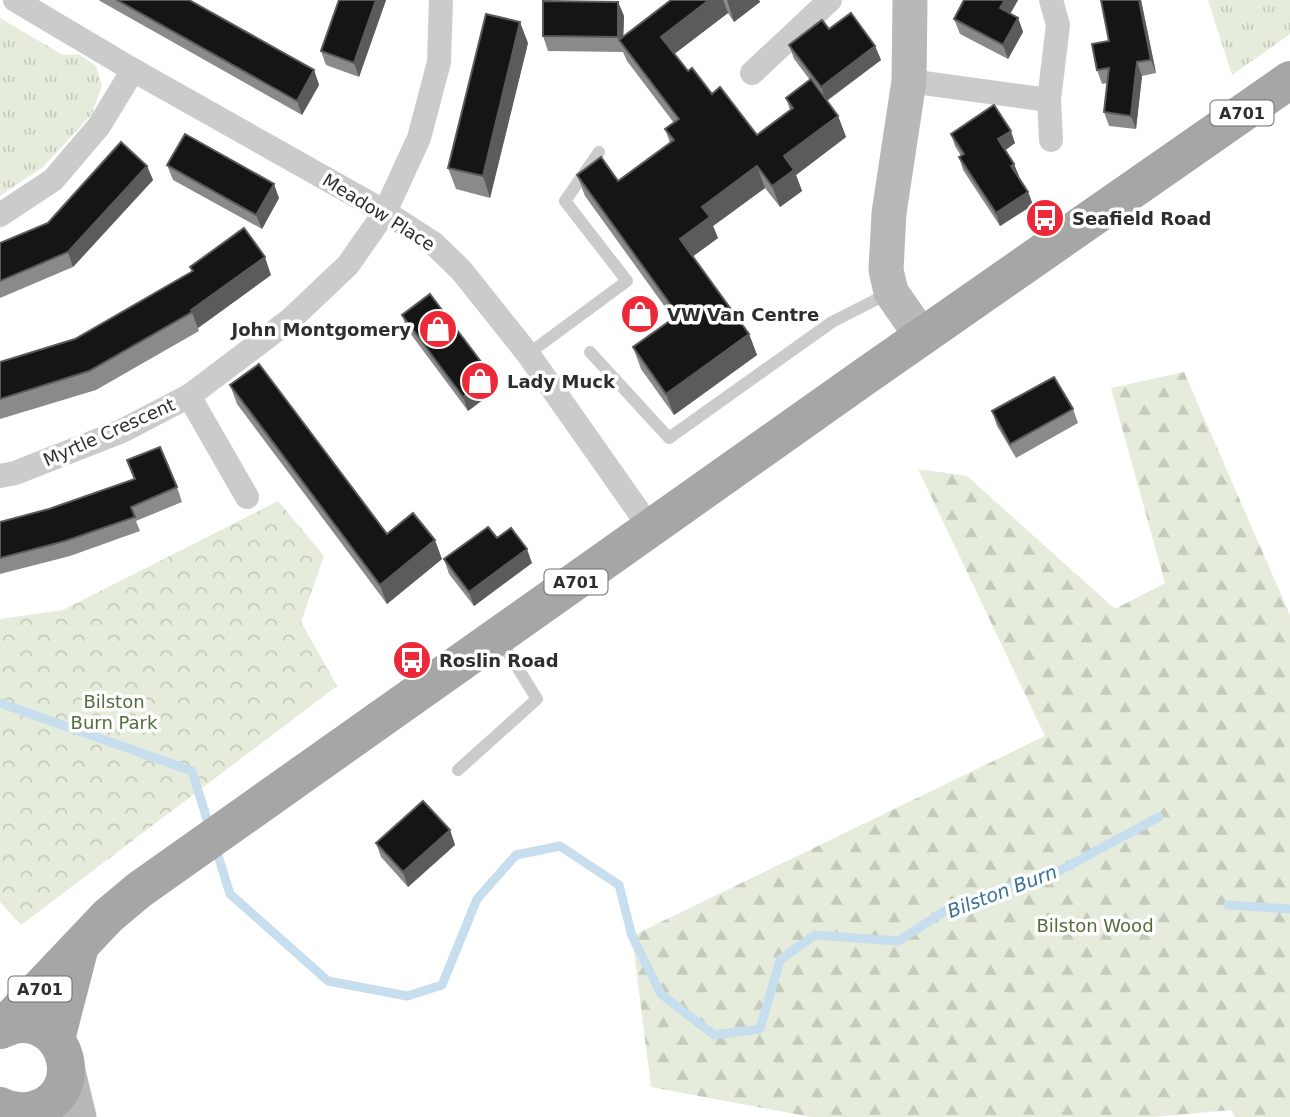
<svg xmlns="http://www.w3.org/2000/svg" width="1290" height="1117" font-family="'DejaVu Sans',sans-serif">
  <style>
    .grass { fill: url(#grass-tufts) }
    .forest { fill: url(#forest-firs) }
    .park { fill: url(#park-crowns) }
    .lines { fill: none; stroke-linecap: round; stroke-linejoin: round }
    .stream { stroke: #c6deed; stroke-width: 9 }
    .lane { stroke: #cbcbcb; stroke-width: 12 }
    .street { stroke: #cbcbcb; stroke-width: 24 }
    .secondary { stroke: #b8b8b8; stroke-width: 35 }
    .primary { stroke: #a6a6a6; stroke-width: 38 }
    .wall { fill: #8a8a8a }
    .shaded-wall { fill: #5b5b5b }
    .building { fill: #151515; stroke: #5b5b5b; stroke-width: 2 }
    .labels { text-anchor: middle; dominant-baseline: central; stroke-width: 7; stroke-linejoin: round; paint-order: stroke }
    .shield { fill: #fff; stroke: #6d6d6d; stroke-width: 2 }
    .shield-label { font-size: 16px; font-weight: bold; fill: #2e2e2e }
    .street-label { font-size: 18px; fill: #2e2e2e; stroke: #fff }
    .poi-label { font-size: 18px; font-weight: bold; fill: #2e2e2e; stroke: #fff; text-anchor: start }
    .park-label { font-size: 18px; fill: #526c3a; stroke: #fff }
    .water-label { font-size: 19px; font-style: italic; fill: #387194; stroke: #fff }
  </style>
  <defs>
    <pattern id="grass-tufts" width="24" height="20" patternUnits="userSpaceOnUse" patternTransform="scale(1.75)"><rect width="24" height="20" fill="#e5ecdb"/><path d="M3 7l-1-3M5 7V3M7 7l1-3M15 17l-1-3M17 17v-4M19 17l1-3" fill="none" stroke="#c5cbbc"/></pattern>
    <pattern id="forest-firs" width="22" height="20" patternUnits="userSpaceOnUse" patternTransform="scale(1.75)"><rect width="22" height="20" fill="#e5ecdb"/><path d="M5 1l3.5 6h-7zM16 11l3.5 6h-7z" fill="#c5cbbc"/></pattern>
    <pattern id="park-crowns" width="20" height="18" patternUnits="userSpaceOnUse" patternTransform="scale(1.75)"><rect width="20" height="18" fill="#e5ecdb"/><path d="M2 6a3 3 0 1 1 6 0M12 15a3 3 0 1 1 6 0" fill="none" stroke="#c5cbbc"/></pattern>
  </defs>
  <rect width="100%" height="100%" fill="#fff"/>
  <!-- grass -->
  <g class="grass">
    <path d="M1208,0H1290V34L1232,75Z"/>
    <path d="M0,18L63,55L79,54L96,66L102,85L92,114L43,167L0,196Z"/>
  </g>
  <!-- forest -->
  <path class="forest" d="M1184,372L1290,615V1117H1235L1231,1110L1153,1117H811L651,1087L632,936L1045,736L918,469L967,476L1115,609L1165,583L1111,388Z"/>
  <!-- park -->
  <path class="park" d="M278,501L324,556L301,622L337,686L21,925L0,902V619L63,610Z"/>
  <g class="lines">
    <!-- stream -->
    <g class="stream">
      <path d="M0,703L192,771L210,829"/>
      <path d="M215,846L230,894L328,981L407,996L442,985L477,899L516,855L560,846L619,885L632,936L661,994L714,1035L760,1029L780,960L815,935L898,941L956,904L1057,872L1159,817"/>
      <path d="M1228,905L1290,909"/>
    </g>
    <!-- lane -->
    <g class="lane">
      <path d="M590,352L669,438L832,322L891,292"/>
      <path d="M528,354L627,281L565,201L599,152"/>
      <path d="M458,770L537,699L499,638"/>
    </g>
    <!-- street -->
    <g class="street">
      <path d="M15,0L133,70L385,212L433,243L461,270L528,354L651,529"/>
      <path d="M1051,0L1058,25L1049,100L1051,140"/>
      <path d="M752,73L830,0"/>
      <path d="M909,81L1049,100"/>
      <path d="M0,215L53,180L99,126L133,70"/>
      <path d="M189,396L247,497"/>
      <path d="M0,476L15,473L122,431L189,396L291,319L348,265L385,212L419,138L439,62L441,0"/>
    </g>
    <!-- secondary -->
    <g class="secondary">
      <path d="M910,0L909,81L889,213L886,270L891,292L922,337"/>
      <path d="M67,1067L79,1117"/>
    </g>
    <!-- primary -->
    <g class="primary">
      <path d="M0,1030L108,916L139,890L864,377L1290,80"/>
      <path d="M0,1030C6,1028 14,1024 21,1024C67,1023 84,1087 42,1107C28,1113 14,1113 0,1106"/>
      <path d="M56,1039L79,950"/>
    </g>
  </g>
  <!-- wall -->
  <g class="wall">
    <path d="M99,0H189L314,70L319,85L302,115L100,1Z"/>
    <path d="M339,0H386L359,77L326,65L321,51Z"/>
    <path d="M671,0H759L760,2L734,22L728,13L674,54L688,71L757,135L790,110L786,98L810,80L794,59L789,45L829,29L875,46L881,60L827,101L838,116L846,137L796,175L802,191L780,207L765,188L713,226L718,238L693,256L749,334L757,355L674,415L641,369L633,347L673,318L585,196L577,175L618,181L670,143L665,129L674,123L627,61L623,52L548,51L543,36L618,2L624,16L623,37Z"/>
    <path d="M1018,0L1010,14L1018,18L1023,32L1008,59L960,34L954,19Z"/>
    <path d="M1101,0H1141L1156,73L1142,76L1136,129L1109,126L1104,112L1107,83L1102,84L1097,70L1109,41Z"/>
    <path d="M528,43L490,198L456,189L448,168Z"/>
    <path d="M951,134L1015,143L1005,150L1014,164L1018,177L1028,192L1033,205L1000,226L963,170L959,157L961,156L955,146Z"/>
    <path d="M167,165L279,198L262,229L173,180Z"/>
    <path d="M147,166L153,180L73,267L0,298V243L48,223Z"/>
    <path d="M190,267L271,275L198,328L199,331L96,390L0,419V362L75,339L192,272Z"/>
    <path d="M402,315L496,390L468,411L407,329Z"/>
    <path d="M230,385L387,534L442,559L387,604L237,404Z"/>
    <path d="M1073,409L1078,423L1016,458L997,426L992,411Z"/>
    <path d="M127,460L177,487L182,502L136,521L140,531L70,556L0,574V522L49,509L134,479Z"/>
    <path d="M497,538L532,563L474,606L449,574L444,559Z"/>
    <path d="M450,830L455,845L408,887L381,857L376,843Z"/>
  </g>
  <!-- shaded-wall -->
  <g class="shaded-wall">
    <path d="M376,0H386L359,77L354,63Z"/>
    <path d="M709,0H723L728,13L669,58L661,37Z"/>
    <path d="M727,0H759L760,2L734,22Z"/>
    <path d="M1005,0H1018L1005,23L1000,8Z"/>
    <path d="M1139,0H1141L1156,73L1151,60Z"/>
    <path d="M618,2L624,16L623,46L618,37Z"/>
    <path d="M1018,18L1023,32L1008,59L1003,45Z"/>
    <path d="M520,22L528,43L490,198L483,176Z"/>
    <path d="M875,46L881,60L826,101L821,87Z"/>
    <path d="M1137,62L1142,76L1136,129L1131,116Z"/>
    <path d="M314,70L319,85L302,115L297,101Z"/>
    <path d="M838,116L846,137L796,175L802,191L780,207L772,186L784,156Z"/>
    <path d="M1011,131L1015,143L1003,152L998,139Z"/>
    <path d="M1014,164L1019,176L1015,178L1011,166Z"/>
    <path d="M147,166L153,180L73,267L68,252Z"/>
    <path d="M757,166L765,188L713,226L718,238L688,260L680,239L702,207Z"/>
    <path d="M274,184L279,198L262,229L256,215Z"/>
    <path d="M1028,192L1033,205L1000,226L996,213Z"/>
    <path d="M265,257L271,275L198,328L191,310Z"/>
    <path d="M749,334L757,355L674,415L666,394Z"/>
    <path d="M491,375L496,390L468,411L463,397Z"/>
    <path d="M435,540L442,559L387,604L380,585Z"/>
    <path d="M527,549L532,563L474,606L469,592Z"/>
    <path d="M450,830L455,845L408,887L403,872Z"/>
  </g>
  <!-- building -->
  <g class="building">
    <path d="M117,0H189L314,70L297,101Z"/>
    <path d="M339,0H376L354,63L321,51Z"/>
    <path d="M671,0H709L661,37L688,71L692,68L712,94L720,87L757,135L793,108L786,98L811,79L838,116L784,156L794,170L772,186L757,166L702,207L710,217L680,239L749,334L666,394L633,347L678,315L577,175L601,157L618,181L674,140L665,129L679,119L619,40Z"/>
    <path d="M964,0H1005L1000,8L1018,18L1003,45L954,19Z"/>
    <path d="M1101,0H1139L1151,60L1137,62L1131,116L1104,112L1109,68L1097,70L1092,44L1109,41Z"/>
    <path d="M543,1L618,2V37L543,36Z"/>
    <path d="M851,13L875,46L821,87L789,45L822,20L829,29Z"/>
    <path d="M486,14L520,22L483,176L448,168Z"/>
    <path d="M994,105L1011,131L998,139L1014,164L1011,166L1028,192L996,213L959,157L964,154L951,134Z"/>
    <path d="M185,134L274,184L256,215L167,165Z"/>
    <path d="M121,142L147,166L68,252L0,281V243L48,223Z"/>
    <path d="M244,228L265,257L191,310L192,312L89,371L0,399V362L75,339L193,271L190,267Z"/>
    <path d="M430,294L491,375L463,397L402,315Z"/>
    <path d="M259,364L387,534L413,513L435,540L380,585L230,385Z"/>
    <path d="M1054,377L1073,409L1010,444L992,411Z"/>
    <path d="M160,447L177,487L131,507L135,517L65,541L0,558V522L49,509L135,479L127,460Z"/>
    <path d="M488,527L497,538L511,528L527,549L469,592L444,559Z"/>
    <path d="M423,801L450,830L403,872L376,843Z"/>
  </g>
  <!-- icons -->
  <defs>
    <symbol id="bus-disc" viewBox="-11 -11 22 22"><circle r="9.5" fill="#ed2939" stroke="#fff"/><path d="M-5-6H5V4H4V6H2V4H-2V6H-4V4H-5ZM-3.5-4V0h7V-4ZM-3.5 1.2v1.5H-2V1.2ZM2 1.2v1.5H3.5V1.2Z" fill="#fff"/></symbol>
    <symbol id="shop-disc" viewBox="-11 -11 22 22"><circle r="9.5" fill="#ed2939" stroke="#fff"/><path d="M-5-2.5h2.3a2.7 3.5 0 0 1 5.4 0H5L5.5 6h-11ZM-1.5-2.5h3a1.5 2.3 0 0 0-3 0Z" fill="#fff"/></symbol>
  </defs>
  <g fill-rule="evenodd">
    <use href="#bus-disc" x="1023" y="196" width="44" height="44"/>
    <use href="#shop-disc" x="618" y="292" width="44" height="44"/>
    <use href="#shop-disc" x="416" y="307" width="44" height="44"/>
    <use href="#shop-disc" x="458" y="359" width="44" height="44"/>
    <use href="#bus-disc" x="390" y="638" width="44" height="44"/>
  </g>
  <g class="labels">
    <!-- shield labels -->
    <g class="shield">
      <rect x="1210.5" y="100.5" width="63" height="25" rx="5"/>
      <rect x="544.5" y="569.5" width="63" height="25" rx="5"/>
      <rect x="8.5" y="976.5" width="63" height="25" rx="5"/>
    </g>
    <g class="shield-label">
      <text x="1242" y="113">A701</text>
      <text x="576" y="582">A701</text>
      <text x="40" y="989">A701</text>
    </g>
    <!-- street labels -->
    <g class="street-label">
      <text transform="translate(379 212) rotate(32)">Meadow Place</text>
      <text transform="translate(109 432) rotate(-24)">Myrtle Crescent</text>
    </g>
    <!-- poi labels -->
    <g class="poi-label">
      <text x="1072" y="218">Seafield Road</text>
      <text x="667" y="314">VW Van Centre</text>
      <text x="411" y="329" text-anchor="end">John Montgomery</text>
      <text x="507" y="381">Lady Muck</text>
      <text x="439" y="660">Roslin Road</text>
    </g>
    <!-- park labels -->
    <g class="park-label">
      <text x="114" y="701">Bilston<tspan x="114" dy="21">Burn Park</tspan></text>
      <text x="1095" y="925">Bilston Wood</text>
    </g>
    <!-- water labels -->
    <g class="water-label">
      <text transform="translate(1002 891) rotate(-21)">Bilston Burn</text>
    </g>
  </g>
</svg>
